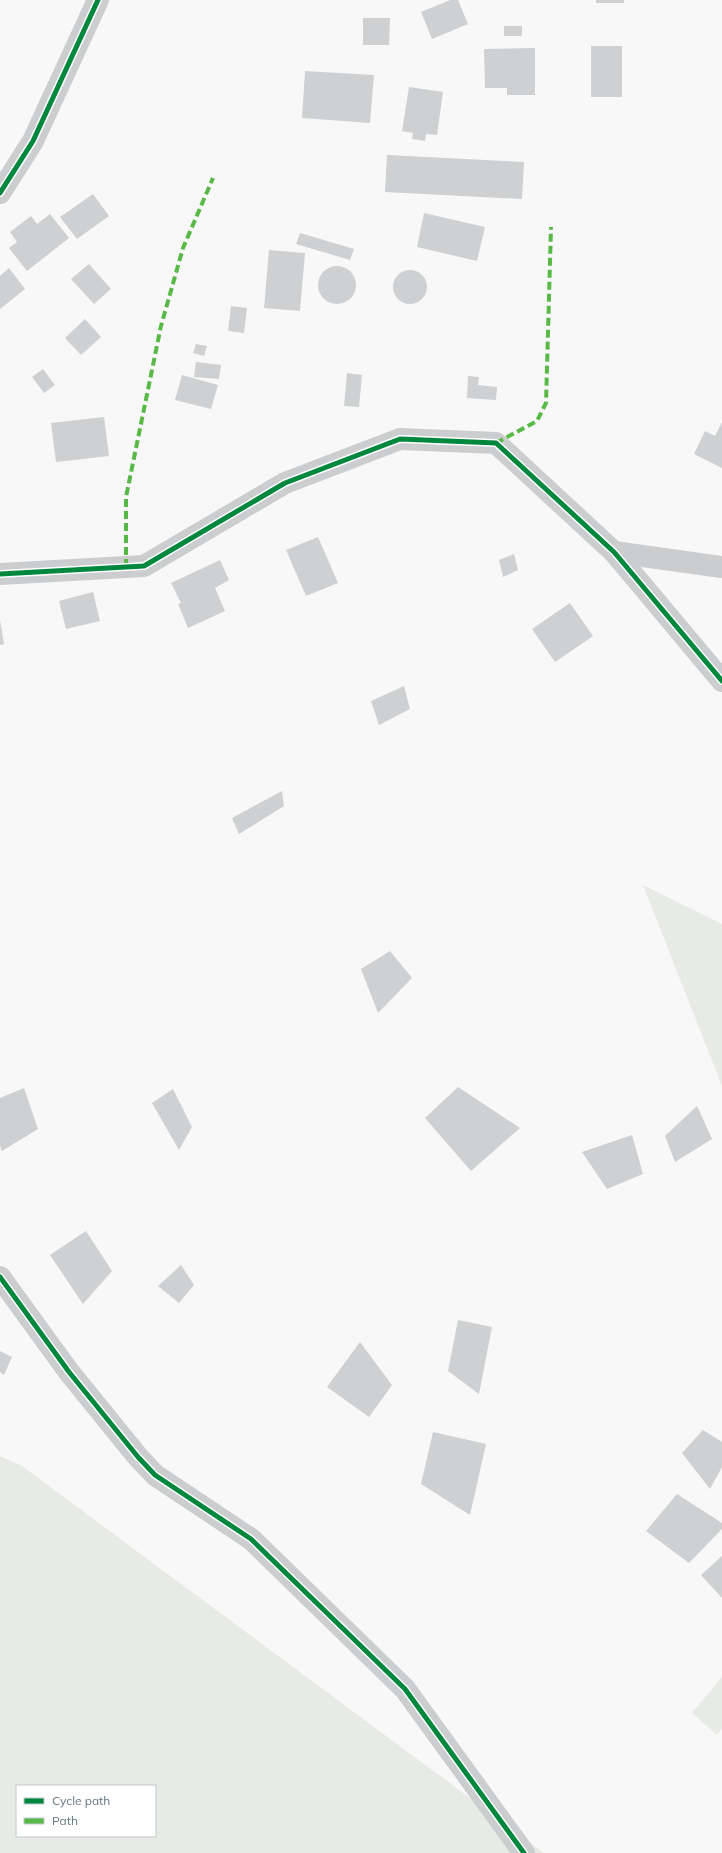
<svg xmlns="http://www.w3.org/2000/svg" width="722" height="1853" font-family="Mulish,sans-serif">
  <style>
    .green { fill: #e8eae5; fill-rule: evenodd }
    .building { fill: #ced0d1 }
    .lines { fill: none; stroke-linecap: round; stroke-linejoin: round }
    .minor { stroke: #cbcdce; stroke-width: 22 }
    .quiet { stroke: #58b947; stroke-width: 4; stroke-dasharray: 8 4; stroke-linecap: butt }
    .cycleway-casing { stroke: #fff; stroke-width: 8 }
    .cycleway { stroke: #00873e; stroke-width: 5 }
  </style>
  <rect width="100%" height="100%" fill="#f8f8f8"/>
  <!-- green -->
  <g class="green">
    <path d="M643,885L722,924V1086Z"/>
    <path d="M0,1456L22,1466L544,1853H0ZM17,1786H155V1836H17Z"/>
    <path d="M722,1677V1729L717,1735L692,1713Z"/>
  </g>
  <!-- building -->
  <g class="building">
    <path d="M450,0H458L468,24L432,39L421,12Z"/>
    <rect x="596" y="0" width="28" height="3"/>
    <path d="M363,18H390L389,45H363Z"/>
    <rect x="504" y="26" width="18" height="10"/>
    <rect x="591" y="46" width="31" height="51"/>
    <path d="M535,48V95H507V88H485L484,49Z"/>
    <path d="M305,71L374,75L370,123L302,118Z"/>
    <path d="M409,87L443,92L437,135L426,134L425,141L412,139L413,133L402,131Z"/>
    <path d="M387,155L524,162L522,199L385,192Z"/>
    <path d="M93,194L109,216L77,239L60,217Z"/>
    <path d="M424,213L485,227L477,261L417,247Z"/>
    <path d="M50,214L69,238L27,271L9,248L17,242L10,232L31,216L37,224Z"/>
    <path d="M300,233L354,249L350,260L296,244Z"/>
    <path d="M269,250L305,253L300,311L264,308Z"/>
    <path d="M89,264L111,289L94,304L71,279Z"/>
    <circle cx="337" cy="285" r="19"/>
    <path d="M9,268L25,289L0,309V276Z"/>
    <circle cx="410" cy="287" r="17"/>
    <path d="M231,306L247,308L244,333L228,331Z"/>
    <path d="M85,319L101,337L81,355L65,338Z"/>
    <path d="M196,344L207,346L204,356L193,353Z"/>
    <path d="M196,362L221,365L219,379L194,377Z"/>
    <path d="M43,369L55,385L44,393L32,377Z"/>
    <path d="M347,373L362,375L359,407L344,406Z"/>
    <path d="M182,375L218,385L211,409L175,400Z"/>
    <path d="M468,376L479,377L478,385L497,387L496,400L467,398Z"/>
    <path d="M104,417L109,456L56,462L51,423Z"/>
    <path d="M722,422V468L694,454L705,431L715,436Z"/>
    <path d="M318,537L338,583L306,596L286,550Z"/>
    <path d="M514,554L518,570L503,577L499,560Z"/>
    <path d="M220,560L229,580L215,588L225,611L188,628L178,604L181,603L171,583Z"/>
    <path d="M93,592L100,621L66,629L59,601Z"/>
    <path d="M570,603L593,636L555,662L532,629Z"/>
    <path d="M0,620L4,644L0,645Z"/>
    <path d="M404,686L410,709L379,725L371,701Z"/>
    <path d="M282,791L284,806L239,834L232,818Z"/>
    <path d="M390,951L412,978L378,1013L361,969Z"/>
    <path d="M458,1087L520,1128L471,1171L425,1118Z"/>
    <path d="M24,1088L38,1129L2,1151L0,1146V1098Z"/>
    <path d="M173,1089L192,1127L179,1150L152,1103Z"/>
    <path d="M697,1106L712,1139L675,1162L665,1136Z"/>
    <path d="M632,1135L643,1174L607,1189L582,1152Z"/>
    <path d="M86,1231L112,1271L83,1304L50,1255Z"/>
    <path d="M181,1265L194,1285L179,1303L158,1286Z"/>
    <path d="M458,1320L492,1327L479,1394L448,1371Z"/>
    <path d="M360,1342L392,1385L369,1417L327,1387Z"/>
    <path d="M0,1351L12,1357L4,1375L0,1372Z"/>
    <path d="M703,1430L722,1442V1467L710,1489L682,1453Z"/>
    <path d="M433,1432L486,1444L470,1515L421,1484Z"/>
    <path d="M677,1494L722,1523V1529L689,1563L646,1531Z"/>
    <path d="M722,1556V1598L701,1575Z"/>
  </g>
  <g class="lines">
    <!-- minor -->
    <g class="minor">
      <path d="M0,193L33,141L98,0"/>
      <path d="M614,552L722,567"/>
      <path d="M0,574L144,566L285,483L400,439L496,443L614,552L722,681"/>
      <path d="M0,1277L69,1372L138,1457L155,1475L251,1539L405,1689L524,1853"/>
    </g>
    <!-- quiet -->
    <g class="quiet">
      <path d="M496,443L537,421L546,403L551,227"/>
      <path d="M126,567V497L161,326L183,248L213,178"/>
    </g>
    <defs>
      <g id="cycleway">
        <path d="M0,193L33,141L98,0"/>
        <path d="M0,574L144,566L285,483L400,439L496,443L614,552L722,681"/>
        <path d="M0,1277L69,1372L138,1457L155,1475L251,1539L405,1689L524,1853"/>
      </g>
    </defs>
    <!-- cycleway casing -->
    <use href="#cycleway" class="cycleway-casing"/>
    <!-- cycleway -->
    <use href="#cycleway" class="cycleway"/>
  </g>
  <!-- legend -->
  <rect x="16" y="1785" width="140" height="52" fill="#ffffff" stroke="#c1c9cd"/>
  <rect x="24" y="1798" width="20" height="6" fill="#00873e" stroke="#c1c9cd"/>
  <text x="52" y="1805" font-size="12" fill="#647882">Cycle path</text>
  <rect x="24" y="1818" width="20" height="6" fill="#58b947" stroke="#c1c9cd"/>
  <text x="52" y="1825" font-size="12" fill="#647882">Path</text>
</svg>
